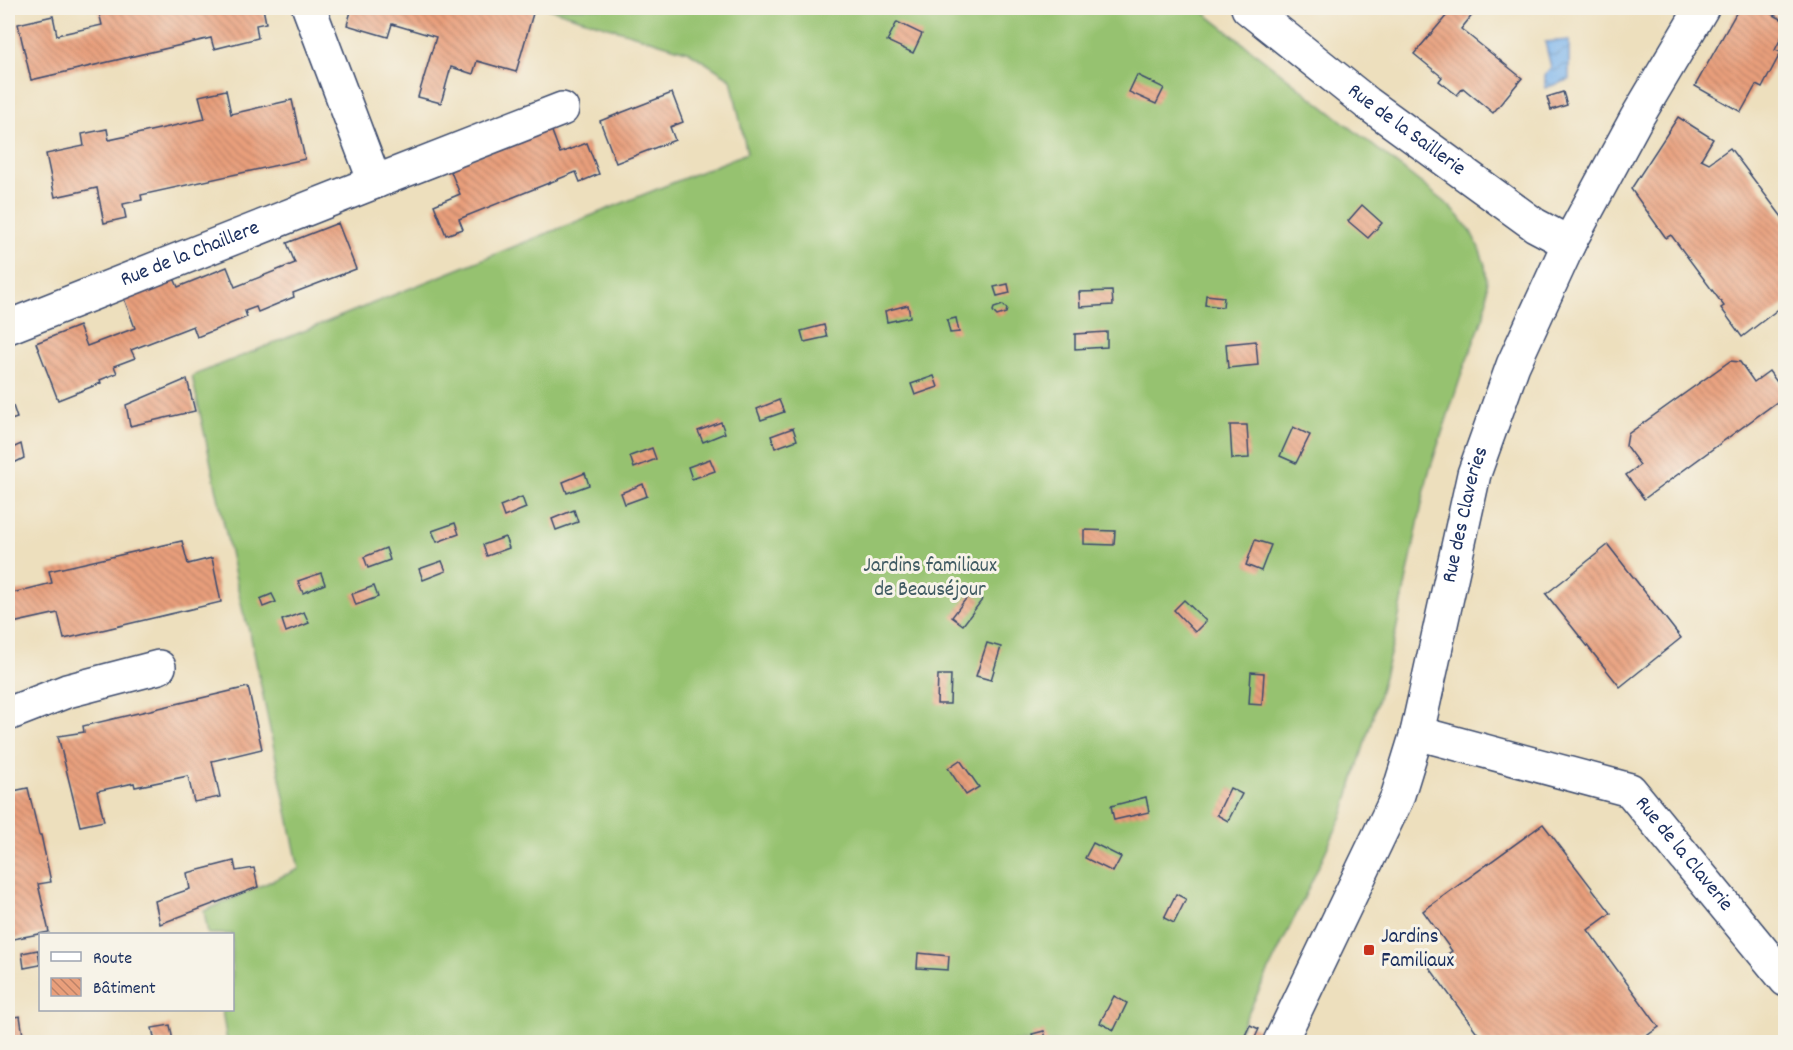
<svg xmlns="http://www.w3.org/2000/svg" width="1793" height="1050" font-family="Dekko,sans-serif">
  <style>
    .garden { fill: #96c26f; stroke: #587866; stroke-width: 1.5 }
    .water { fill: url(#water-waves); stroke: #4c72a6; stroke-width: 1.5 }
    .building { fill: url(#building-back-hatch) }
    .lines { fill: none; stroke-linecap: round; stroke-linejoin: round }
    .minor-casing { stroke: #3a496c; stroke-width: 36 }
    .minor { stroke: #fff; stroke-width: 33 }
    .poi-dot { fill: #c8321e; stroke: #f7f3e8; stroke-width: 2 }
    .labels { text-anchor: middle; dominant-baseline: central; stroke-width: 6; stroke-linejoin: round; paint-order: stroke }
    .street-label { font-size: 21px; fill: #1b2f5e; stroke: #f7f3e8 }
    .park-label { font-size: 21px; fill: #405b63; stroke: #f7f3e8 }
    .poi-label { font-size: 21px; fill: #1b2f5e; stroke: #f7f3e8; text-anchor: start }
  </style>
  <defs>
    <pattern id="water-waves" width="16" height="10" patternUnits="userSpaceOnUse" patternTransform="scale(1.5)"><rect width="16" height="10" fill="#7db5ed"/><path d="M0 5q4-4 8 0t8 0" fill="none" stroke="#6694c3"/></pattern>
    <pattern id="building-back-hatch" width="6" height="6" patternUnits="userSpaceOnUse" patternTransform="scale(1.5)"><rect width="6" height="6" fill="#e99f7b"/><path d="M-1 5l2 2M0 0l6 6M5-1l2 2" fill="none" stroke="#bc8268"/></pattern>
  </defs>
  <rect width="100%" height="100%" fill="#f7f3e8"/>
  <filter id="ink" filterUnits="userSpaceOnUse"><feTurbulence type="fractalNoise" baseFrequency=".0167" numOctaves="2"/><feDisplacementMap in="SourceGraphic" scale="12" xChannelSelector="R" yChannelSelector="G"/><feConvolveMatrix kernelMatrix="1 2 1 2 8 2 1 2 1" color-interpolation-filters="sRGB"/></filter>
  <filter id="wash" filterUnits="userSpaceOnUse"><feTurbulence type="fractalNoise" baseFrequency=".008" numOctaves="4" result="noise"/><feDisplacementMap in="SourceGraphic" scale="24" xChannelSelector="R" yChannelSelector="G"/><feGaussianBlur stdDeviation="1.35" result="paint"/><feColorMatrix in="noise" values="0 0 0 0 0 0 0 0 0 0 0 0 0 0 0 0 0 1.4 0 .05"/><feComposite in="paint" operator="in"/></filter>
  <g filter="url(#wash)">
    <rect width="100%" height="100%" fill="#eddfbd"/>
    <!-- garden -->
    <path class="garden" d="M547,8H1198L1445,202L1459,216L1471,232L1479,248L1485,265L1487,282V298L1484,316L1463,370L1428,475L1395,636L1374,713L1343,814L1304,898L1234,1042H227L222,1010H232V934H208L204,911L299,869L250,633L243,612L192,376L747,153L731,79L689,52Z"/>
    <!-- water -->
    <path class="water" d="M1569,40V80L1545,88V75L1551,67L1545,42Z"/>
    <g id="blocks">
      <!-- building -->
      <g class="building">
        <path d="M98,8H263L266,23L256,25L258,38L214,49L211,38L31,80L18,24L53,16L57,35L102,25Z"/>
        <path d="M352,8H389L396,10V8H524L534,10L516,72L477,61L473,74L451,67L441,103L418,97L436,37L392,24L388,37L347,25Z"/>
        <path d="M1453,8H1478L1461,29L1522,78L1493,113L1463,88L1457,95L1439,81L1442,77L1414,54Z"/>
        <path d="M1739,8H1761L1785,21V30L1775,50L1781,52L1762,88L1756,85L1741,112L1695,86Z"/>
        <path d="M897,22L922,34L913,53L887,41Z"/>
        <path d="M1137,75L1164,88L1156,104L1129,92Z"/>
        <path d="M226,90L231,114L292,100L305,159L141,195L142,200L123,204L126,218L104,223L97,188L55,197L46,154L84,146L82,134L107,129L109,140L205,119L199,96Z"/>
        <path d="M1563,92L1567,105L1551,110L1547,97Z"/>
        <path d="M672,93L683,122L670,127L675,140L616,163L600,121Z"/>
        <path d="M1678,117L1713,139L1701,159L1709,163L1730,148L1785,221V304L1742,337L1721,308L1724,306L1671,235L1666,238L1631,189Z"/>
        <path d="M550,126L560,153L587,143L599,174L580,182L576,172L459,219L463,229L446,235L434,205L460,194L449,167Z"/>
        <path d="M1362,205L1382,223L1368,238L1348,221Z"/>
        <path d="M338,223L356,269L293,293L294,297L258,312L256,307L245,311L247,317L197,337L193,326L131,350L135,358L114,366L117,373L100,380L101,383L58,400L36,343L79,326L87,346L135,328L123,296L173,276L178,287L227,267L235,287L295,263L287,243Z"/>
        <path d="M1008,284L1010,293L997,296L994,287Z"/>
        <path d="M1112,291L1113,305L1080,307L1079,292Z"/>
        <path d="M1206,295L1224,297L1223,307L1205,305Z"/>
        <path d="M908,305L910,317L887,322L885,311Z"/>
        <path d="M1003,305L1007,309L1006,313L997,316L995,314L993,311L994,308Z"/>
        <path d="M956,318L959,332L950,333L947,320Z"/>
        <path d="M824,325L827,337L804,342L801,331Z"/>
        <path d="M1107,332V347L1075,349V334Z"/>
        <path d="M1256,341L1258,365L1228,368L1226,344Z"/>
        <path d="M1730,361L1740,362L1754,382L1769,371L1785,393V396L1644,499L1626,475L1640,465L1626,446L1628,434Z"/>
        <path d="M934,376L938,387L915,395L911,384Z"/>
        <path d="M187,379L195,411L130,426L126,405Z"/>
        <path d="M8,391L17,418L8,421Z"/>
        <path d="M779,400L784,412L761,420L757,409Z"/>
        <path d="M721,422L725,433L703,442L698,431Z"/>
        <path d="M1230,425H1247L1249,458L1232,459Z"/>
        <path d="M1293,427L1310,435L1296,463L1280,456Z"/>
        <path d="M793,428L797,440L775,448L771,436Z"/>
        <path d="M21,444L24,458L8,466V450Z"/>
        <path d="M652,448L656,459L634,468L630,456Z"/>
        <path d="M710,459L715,471L692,479L688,467Z"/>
        <path d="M585,473L589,485L567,493L563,482Z"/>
        <path d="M643,484L647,496L625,504L621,493Z"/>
        <path d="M522,497L526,508L504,517L500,506Z"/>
        <path d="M574,510L578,522L556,530L552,519Z"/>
        <path d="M455,523L459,534L437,542L432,531Z"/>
        <path d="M1084,530L1115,531L1114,545L1084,544Z"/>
        <path d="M505,537L509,548L487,556L483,545Z"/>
        <path d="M1255,540L1271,545L1261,571L1246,565Z"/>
        <path d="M182,541L188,564L212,558L221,602L64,639L58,613L8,624V594L52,583L49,571Z"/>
        <path d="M1608,545L1681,638L1620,687L1546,594Z"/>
        <path d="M386,548L390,560L368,568L364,557Z"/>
        <path d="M442,561L446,571L423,580L419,569Z"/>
        <path d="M321,573L325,584L303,593L298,581Z"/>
        <path d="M374,586L378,597L356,605L352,594Z"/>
        <path d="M971,592L982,600L963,625L952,617Z"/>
        <path d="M272,594L276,602L263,607L260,599Z"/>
        <path d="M1184,600L1206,621L1195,632L1174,610Z"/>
        <path d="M304,612L309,623L286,632L282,620Z"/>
        <path d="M987,643L1001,647L991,680L976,676Z"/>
        <path d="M1251,672L1264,673L1262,705L1249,704Z"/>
        <path d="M938,675H951L950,704H937Z"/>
        <path d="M248,687L262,749L212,761L220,797L194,802L188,776L135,787L134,783L97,791L104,821L80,826L58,736L84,732L83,726Z"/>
        <path d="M960,760L979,787L966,795L948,768Z"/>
        <path d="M28,788L39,835H41L51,882L38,884L49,932L8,940V792Z"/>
        <path d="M1230,788L1242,794L1228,821L1217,815Z"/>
        <path d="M1146,797L1149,812L1114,820L1111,806Z"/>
        <path d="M1543,824L1611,913L1588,930L1659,1027L1638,1042H1484L1429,967L1452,951L1423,911Z"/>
        <path d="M1093,843L1121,857L1113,872L1085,858Z"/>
        <path d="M234,861L236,871L254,868L258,887L160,924L155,901L190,889L187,873Z"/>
        <path d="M1176,894L1186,899L1174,923L1164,918Z"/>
        <path d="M38,950L40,965L24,968L22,953Z"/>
        <path d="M918,953L949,956L948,970L917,968Z"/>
        <path d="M1114,996L1127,1003L1114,1030L1100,1023Z"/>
        <path d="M20,1016L24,1042H8V1018Z"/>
        <path d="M170,1025L173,1041L155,1042L152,1028Z"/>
        <path d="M1250,1025L1259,1029L1253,1042H1242Z"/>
        <path d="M1044,1031L1047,1042H1034L1032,1034Z"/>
      </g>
    </g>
  </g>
  <g filter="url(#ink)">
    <use href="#blocks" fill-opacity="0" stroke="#3a496c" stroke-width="1.5"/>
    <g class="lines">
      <defs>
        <g id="minor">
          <path id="s1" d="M1248,8L1367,103L1535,225L1569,243"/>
          <path d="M375,182L562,109"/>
          <path id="s2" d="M8,327L375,182L309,8"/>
          <path d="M8,714L67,691L159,667"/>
          <path id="s3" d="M1417,733L1630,790L1786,980"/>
          <path id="s4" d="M1280,1042L1397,798L1417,733L1474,474L1513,365L1569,243L1636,119L1702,8"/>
        </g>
      </defs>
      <!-- minor casing -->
      <use href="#minor" class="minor-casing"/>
      <!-- minor -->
      <use href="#minor" class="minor"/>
    </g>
  </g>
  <!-- markers -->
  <rect class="poi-dot" x="1363" y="944" width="12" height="12" rx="3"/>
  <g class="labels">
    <!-- street labels -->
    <g class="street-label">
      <text stroke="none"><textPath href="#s1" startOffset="200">Rue de la Saillerie</textPath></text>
      <text stroke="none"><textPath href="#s2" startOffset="196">Rue de la Chaillere</textPath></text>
      <text stroke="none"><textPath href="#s4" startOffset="562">Rue des Claveries</textPath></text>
      <text stroke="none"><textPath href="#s3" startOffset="304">Rue de la Claverie</textPath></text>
    </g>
    <!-- park labels -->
    <g class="park-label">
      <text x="930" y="567">Jardins familiaux<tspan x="930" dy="24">de Beauséjour</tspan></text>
    </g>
    <!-- poi labels -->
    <g class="poi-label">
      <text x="1381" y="938">Jardins<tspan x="1381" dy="24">Familiaux</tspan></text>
    </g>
  </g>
  <!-- margin -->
  <rect width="1793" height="1050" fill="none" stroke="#f7f3e8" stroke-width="30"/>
  <!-- legend -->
  <rect x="39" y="933" width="195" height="78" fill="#f7f3e8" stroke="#9fa5b1" stroke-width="1.5"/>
  <rect x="51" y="952" width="30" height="9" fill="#ffffff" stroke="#9fa5b1" stroke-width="1.5"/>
  <text x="93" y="963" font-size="18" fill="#1b2f5e">Route</text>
  <rect x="51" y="978" width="30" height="18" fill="url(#building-back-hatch)" stroke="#9fa5b1" stroke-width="1.5"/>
  <text x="93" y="993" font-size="18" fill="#1b2f5e">Bâtiment</text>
</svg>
